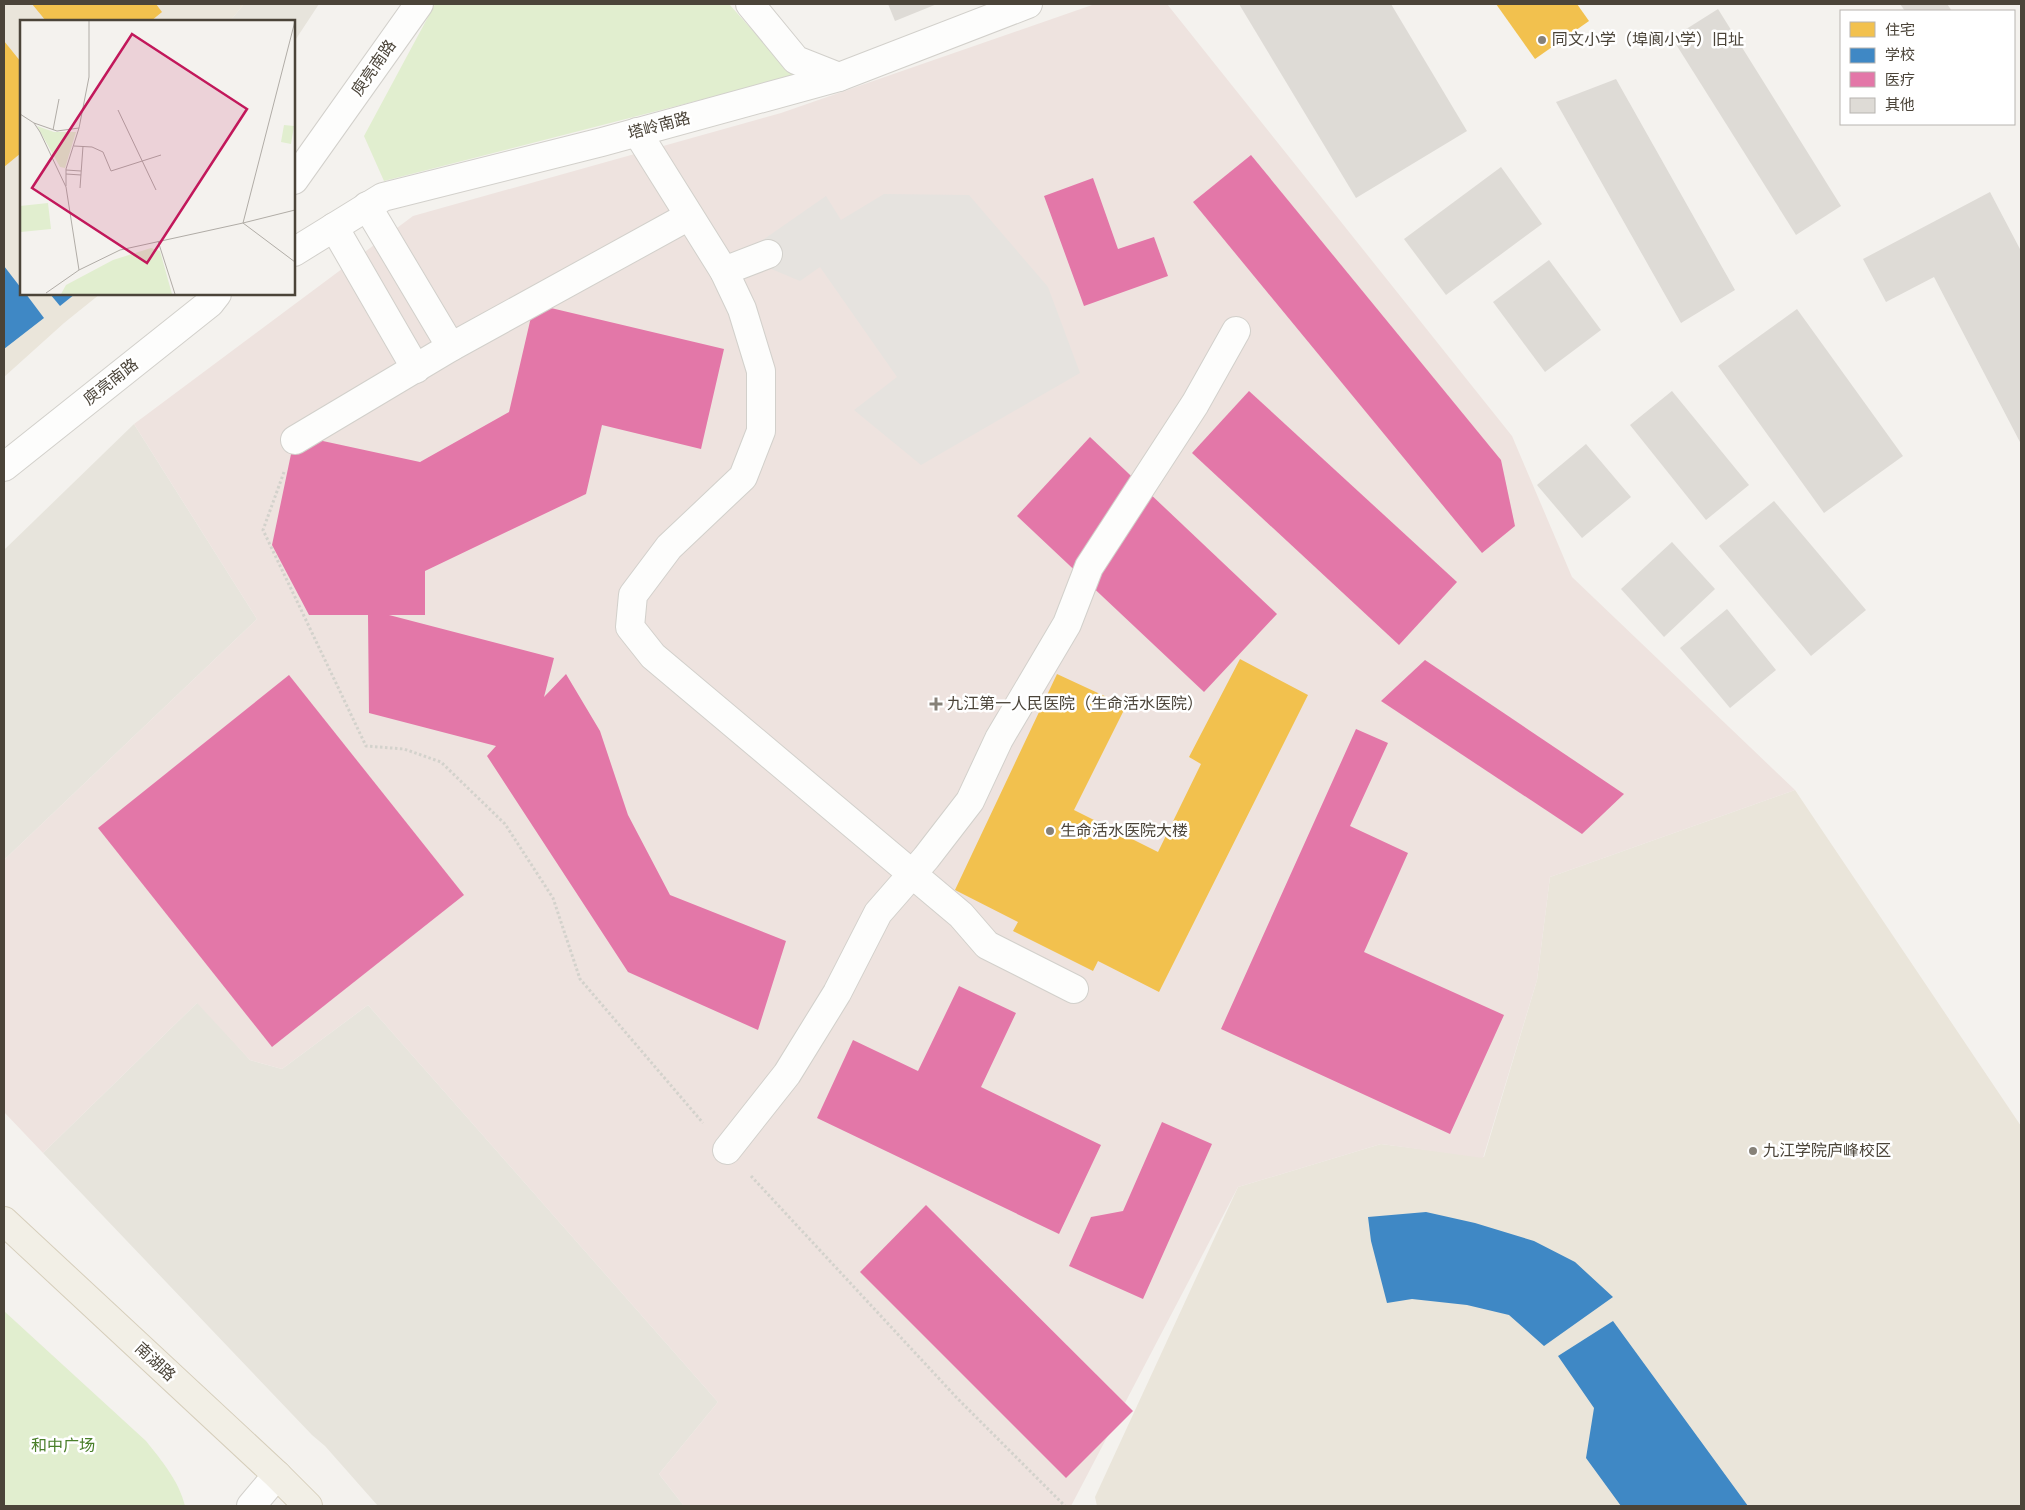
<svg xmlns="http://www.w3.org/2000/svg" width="2025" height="1510" font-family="'Source Sans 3','Noto Sans SC',sans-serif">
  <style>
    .residential { fill: #e7e4dc }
    .education { fill: #eae5da }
    .medical { fill: #eee3df }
    .green { fill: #e1eecf }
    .parking { fill: #e6e3df }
    .homes { fill: #f2c14e }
    .schools { fill: #3f88c5 }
    .health { fill: #e377a8 }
    .building { fill: #dedbd6 }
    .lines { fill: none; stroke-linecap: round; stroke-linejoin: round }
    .minor-casing { stroke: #d2d0cb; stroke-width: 30 }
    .major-casing { stroke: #d6cebb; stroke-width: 30 }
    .path { stroke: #d3d2cc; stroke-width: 3; stroke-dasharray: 2.5 2.5; stroke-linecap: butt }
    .minor { stroke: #fdfdfc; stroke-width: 28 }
    .major { stroke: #f2efe6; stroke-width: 28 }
    .poi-dot { fill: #868178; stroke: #fff; stroke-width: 2 }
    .labels { text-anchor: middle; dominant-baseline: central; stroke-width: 5; stroke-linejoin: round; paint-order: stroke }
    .poi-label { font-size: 16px; fill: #4b4439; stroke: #fff; text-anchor: start }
    .street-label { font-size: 16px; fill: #4b4439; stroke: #fff }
    .park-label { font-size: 16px; fill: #4a7f2a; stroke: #fff }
    .inset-road { fill: none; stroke: #b0aca6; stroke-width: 1 }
    .view { fill: #c2185b; fill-opacity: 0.15; stroke: #c2185b; stroke-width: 2.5 }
    .inset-edge { fill: none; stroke: #4b4439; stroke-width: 2.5 }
  </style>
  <rect width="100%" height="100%" fill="#f4f2ee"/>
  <!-- residential -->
  <g class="residential">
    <path d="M244,4H319L294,42V21H230Z"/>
    <path d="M134,424L257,619L4,860V550Z"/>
    <path d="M198,1002L250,1060L282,1069L368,1005L718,1402L659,1474L684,1506H378L325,1446L312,1435L43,1153Z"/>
  </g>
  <!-- education -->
  <g class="education">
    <path d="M4,4H244L230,21H21V294H100L64,323L4,377Z"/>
    <path d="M1795,790L2021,1126V1506H1097L1095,1497L1238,1187L1381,1144L1484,1157L1537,980L1550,877Z"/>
  </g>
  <!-- medical -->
  <path class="medical" d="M1095,4H1167L1512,436L1572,577L1795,790L1550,877L1537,980L1483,1158L1381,1144L1238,1187L1071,1506H684L659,1474L718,1402L368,1005L282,1069L250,1060L197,1003L43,1153L4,1112V860L257,619L134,424L413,216L781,113Z"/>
  <!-- green -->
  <g class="green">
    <path d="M435,4H729L786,68L801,74L384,181L364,136Z"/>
    <path d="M4,1311L146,1441C162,1461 179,1481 185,1506H4Z"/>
  </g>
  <!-- parking -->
  <path class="parking" d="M884,194L969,195L1048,287L1080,373L921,465L854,410L897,377L820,267L800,281L769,268L754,246L826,196L841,220Z"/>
  <!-- homes -->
  <g class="homes">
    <path d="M32,4H156L162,12L151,21H46Z"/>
    <path d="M1496,4H1577L1589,21L1535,59Z"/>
    <path d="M4,41L21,62V153L4,167Z"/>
    <path d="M1240,659L1308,695L1159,992L1098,961L1093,971L1013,931L1018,922L955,890L1057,674L1126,706L1074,810L1158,852L1201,764L1189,757Z"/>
  </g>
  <!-- schools -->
  <g class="schools">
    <path d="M4,266L21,288V294H26L44,318L4,349Z"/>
    <path d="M50,294H75L60,306Z"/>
    <path d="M1426,1212L1475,1223L1534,1241L1575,1262L1613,1297L1544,1346L1509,1315L1467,1305L1412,1299L1387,1303L1371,1241L1368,1217Z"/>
    <path d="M1613,1321L1748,1506H1621L1586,1458L1594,1408L1558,1356Z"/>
  </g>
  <!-- health -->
  <g class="health">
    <path d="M1251,155L1501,460L1515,526L1482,553L1193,202Z"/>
    <path d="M1093,178L1118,249L1154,237L1168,276L1084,306L1044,196Z"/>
    <path d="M534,304L724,349L701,449L602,425L586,494L425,571V615H389L554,658L544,697L566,674L600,731L628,815L670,895L786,941L758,1030L628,972L487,756L496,746L369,713L368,615H309L272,545L295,435L420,462L509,412Z"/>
    <path d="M1249,391L1457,582L1399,645L1192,453Z"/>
    <path d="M1090,437L1277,614L1204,692L1017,516Z"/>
    <path d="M1425,660L1624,794L1582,834L1381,701Z"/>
    <path d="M289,675L464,895L272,1047L98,828Z"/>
    <path d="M1356,729L1388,743L1350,826L1408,853L1364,952L1504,1015L1450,1134L1221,1029Z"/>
    <path d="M959,986L1016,1013L981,1087L1101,1145L1059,1234L817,1118L853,1040L918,1071Z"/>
    <path d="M1162,1122L1212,1144L1143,1299L1069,1266L1091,1217L1123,1211Z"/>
    <path d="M926,1205L1133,1411L1066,1478L860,1272Z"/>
  </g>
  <!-- building -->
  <g class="building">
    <path d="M888,4H937L895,21Z"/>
    <path d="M1239,4H1391L1467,131L1356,198Z"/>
    <path d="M1900,4H1947L1952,11H1905Z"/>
    <path d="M1718,9L1841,206L1796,235L1672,38Z"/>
    <path d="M1616,79L1735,290L1681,323L1556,102Z"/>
    <path d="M1501,167L1542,224L1446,295L1404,239Z"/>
    <path d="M1990,192L2021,251V444L1934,277L1886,302L1863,259Z"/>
    <path d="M1549,260L1601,330L1545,372L1493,302Z"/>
    <path d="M1797,309L1903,456L1824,513L1718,366Z"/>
    <path d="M1672,391L1749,485L1706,520L1630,425Z"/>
    <path d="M1586,444L1631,497L1582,538L1537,485Z"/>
    <path d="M1774,501L1866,610L1811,656L1719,546Z"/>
    <path d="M1672,542L1715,589L1664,637L1621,589Z"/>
    <path d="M1727,609L1776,670L1730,708L1680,648Z"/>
  </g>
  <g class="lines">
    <defs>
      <g id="minor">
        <path d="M750,4L796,60L839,77"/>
        <path d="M637,132L724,271L742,309L761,371V431L743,477L669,547L633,595L630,627L653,656L961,915L987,945L1074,989"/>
        <path d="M294,180L419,4"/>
        <path d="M367,206L451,347"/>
        <path d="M334,227L416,369"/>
        <path d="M294,252L383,197L602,142L839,77L1028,4"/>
        <path d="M724,271L768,254"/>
        <path d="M295,440L451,347L689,216"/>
        <path d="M4,467L210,303L217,294"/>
        <path d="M727,1150L787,1074L837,993L878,913L926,858L970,801L999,739L1067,624L1089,567L1195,404L1236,331"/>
        <path d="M251,1506L277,1475"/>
      </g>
      <path id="major" d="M4,1221L277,1475L308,1506"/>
    </defs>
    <!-- minor casing -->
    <use href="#minor" class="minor-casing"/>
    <!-- major casing -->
    <use href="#major" class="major-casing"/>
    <!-- path -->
    <g class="path">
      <path d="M284,472L263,530L366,746L404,749L441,762L505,824L553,898L580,979L703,1123"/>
      <path d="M751,1176L957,1398L1065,1506"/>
    </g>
    <!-- minor -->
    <use href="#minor" class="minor"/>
    <!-- major -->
    <use href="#major" class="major"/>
  </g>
  <!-- markers -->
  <g class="poi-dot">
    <circle cx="1542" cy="40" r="5"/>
    <path d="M933.5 696.5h5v5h5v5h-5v5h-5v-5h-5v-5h5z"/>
    <circle cx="1050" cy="831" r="5"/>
    <circle cx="1753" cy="1151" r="5"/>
  </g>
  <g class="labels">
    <!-- poi labels -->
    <g class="poi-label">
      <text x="1552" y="40">同文小学（埠阆小学）旧址</text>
      <text x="947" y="704">九江第一人民医院（生命活水医院）</text>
      <text x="1060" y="831">生命活水医院大楼</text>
      <text x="1763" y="1151">九江学院庐峰校区</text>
    </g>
    <!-- street labels -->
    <g class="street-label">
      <text transform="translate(374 68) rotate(-55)">庾亮南路</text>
      <text transform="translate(659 126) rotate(-15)">塔岭南路</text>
      <text transform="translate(111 382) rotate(-38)">庾亮南路</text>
      <text transform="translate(155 1362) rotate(43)">南湖路</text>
    </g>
    <!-- park labels -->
    <g class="park-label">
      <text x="63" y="1446">和中广场</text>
    </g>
  </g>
  <!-- overview -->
  <g transform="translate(20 20)">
    <rect width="275" height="275" fill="#f4f2ee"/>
    <path d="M264,105L274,106L271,124L261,122ZM17,106L34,112H56L45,148L40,147ZM28,183L31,209L1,212L0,186ZM131,228L140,231L152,274H41L46,265L93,240Z" fill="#e1eecf"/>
    <path class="inset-road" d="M98,90L136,170M0,94L14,103L20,112L46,167L59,250M14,103L37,111L59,108M33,110L39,79M54,126L72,127L83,132L91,151L141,135M46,150L61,151M46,154L61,155M46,166V149L59,108L69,57V1M60,168L63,126M223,203L275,242M223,203L275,190M138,221L155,274M26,273L59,250L100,230L223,203L275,1"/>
    <path class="view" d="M112,14L227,89L127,243L12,168Z"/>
    <rect width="275" height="275" class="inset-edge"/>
  </g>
  <!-- border -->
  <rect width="2025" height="1510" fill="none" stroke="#4b4439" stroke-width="10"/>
  <!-- legend -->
  <rect x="1840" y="10" width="175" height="115" fill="#ffffff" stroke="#b7b4b0"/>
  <rect x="1850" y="22" width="25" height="15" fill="#f2c14e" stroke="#b7b4b0"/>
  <text x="1885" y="35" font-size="15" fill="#4b4439">住宅</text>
  <rect x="1850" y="48" width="25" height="15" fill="#3f88c5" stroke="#b7b4b0"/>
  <text x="1885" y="60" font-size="15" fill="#4b4439">学校</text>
  <rect x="1850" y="72" width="25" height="15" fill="#e377a8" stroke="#b7b4b0"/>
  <text x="1885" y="85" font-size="15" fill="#4b4439">医疗</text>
  <rect x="1850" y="98" width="25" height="15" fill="#dedbd6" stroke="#b7b4b0"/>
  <text x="1885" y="110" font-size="15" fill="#4b4439">其他</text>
</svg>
